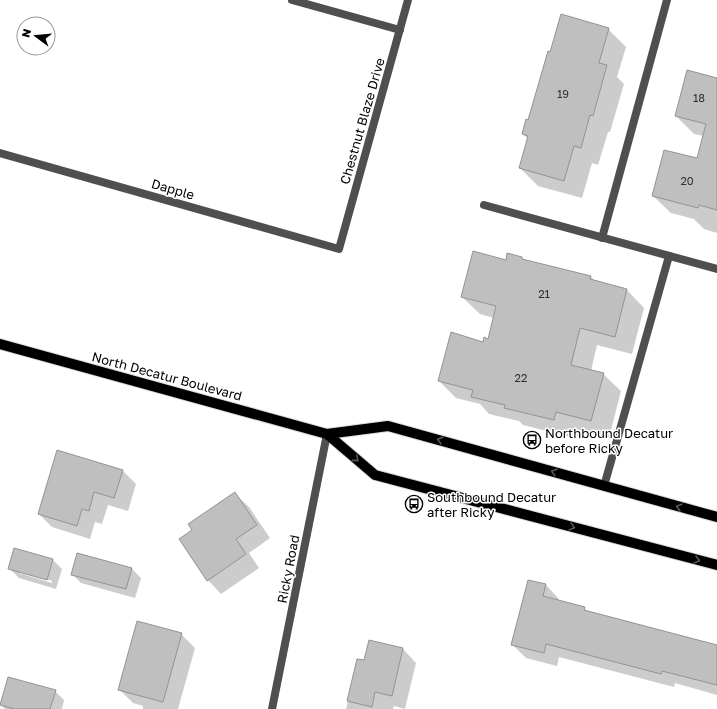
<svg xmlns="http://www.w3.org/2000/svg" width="717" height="709" font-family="'Golos Text',sans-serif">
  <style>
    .shadow { fill: #0003; fill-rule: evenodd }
    .building { fill: #bfbfbf; stroke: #939393 }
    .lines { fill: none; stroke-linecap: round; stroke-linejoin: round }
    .primary-casing { stroke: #dbdbdb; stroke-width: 12 }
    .service { stroke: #4f4f4f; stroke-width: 8 }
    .minor { stroke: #4f4f4f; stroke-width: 8 }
    .primary { stroke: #000; stroke-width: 10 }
    .oneway { stroke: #595959 }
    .labels { text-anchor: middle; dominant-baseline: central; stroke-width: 3; stroke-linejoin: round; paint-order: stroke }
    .number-label { font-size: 11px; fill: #303030 }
    .street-label { font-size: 13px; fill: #000; stroke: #fff }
    .poi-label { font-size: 13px; fill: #000; stroke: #fff; text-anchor: start }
  </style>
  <rect width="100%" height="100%" fill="#fff"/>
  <!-- shadow -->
  <g class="shadow">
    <path d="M608,29L626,47L617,77L624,84L610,132H608L598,165L592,163L582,198L538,186L520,168L528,139L523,134L551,53Z"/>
    <path d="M717,79V233L704,229L694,219L671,213L653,196L697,160L704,136L694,134L676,116Z"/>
    <path d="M522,258L524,260L591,277L596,282L627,290L644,308L632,354L597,345L591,371L603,374L621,391L609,438L573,429L571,437L523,425L519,421L489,414L480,404L456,398L439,381L489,340L494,318L480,314L462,297L506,261Z"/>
    <path d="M123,471L136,484L128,511L108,505L102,524L95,522L90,539L52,527L39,514Z"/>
    <path d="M235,494L249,507L270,538L249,553L259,568L221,594L208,580Z"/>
    <path d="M53,560L62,569L56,589L19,578L10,569ZM19,571L52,581V583L19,573Z"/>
    <path d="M132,569L141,578L135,598L81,583L72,574Z"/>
    <path d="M546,585L559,599L558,601L584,608L588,612L717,646V695L675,683L674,687L559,657L557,666L526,658L512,644Z"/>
    <path d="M181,634L195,648L178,709H143V706L133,703L119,689Z"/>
    <path d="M403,649L416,663L405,709L394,706L393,709H346L358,660L365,662Z"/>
    <path d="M55,691L64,700L62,709H5L1,705Z"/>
  </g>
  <!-- building -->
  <g class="building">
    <path d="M561,14L609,28L599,63L607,65L593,116L590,115L581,148L574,146L564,181L519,168L528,136L522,134L526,119L528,120L548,51L550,52Z"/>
    <path d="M687,70L717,78V210L699,205L698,208L652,196L664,150L697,158L706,124L675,116Z"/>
    <path d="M473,251L506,260L507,253L522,257V259L591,276L590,279L627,289L615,337L580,328L571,365L604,373L591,421L556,412L554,420L504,408L505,405L471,397L473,390L438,381L451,332L483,342L484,337L488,339L496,306L461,297Z"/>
    <path d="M57,450L123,470L114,498L94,492L89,511L82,509L77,526L38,514Z"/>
    <path d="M235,492L257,525L236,539L246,554L207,581L179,539L192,530L188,524Z"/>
    <path d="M14,548L53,559L47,580L8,569Z"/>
    <path d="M77,553L132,568L126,589L71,575Z"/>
    <path d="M528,580L546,584L543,596L585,607L584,610L717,645V685L662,671L661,674L546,644L544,653L511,645Z"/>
    <path d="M137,621L182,633L163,702L118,690Z"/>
    <path d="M369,640L403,648L392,696L375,692L372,707L347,701L357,659L364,660Z"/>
    <path d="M8,677L56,690L50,709H14L0,705Z"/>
  </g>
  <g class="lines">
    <defs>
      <g id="primary">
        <path d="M0,344L327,434L388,426L717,517"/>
        <path d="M327,434L375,475L717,565"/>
      </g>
    </defs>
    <!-- primary casing -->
    <use href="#primary" class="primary-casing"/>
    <!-- service -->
    <g class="service">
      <path d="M484,205L717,269"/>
      <path d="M602,238L667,0"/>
      <path d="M604,486L669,256"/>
    </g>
    <!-- minor -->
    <g class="minor">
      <path d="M292,0L400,30"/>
      <path d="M0,153L339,249L408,0"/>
      <path d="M272,709L327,434"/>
    </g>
    <!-- primary -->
    <use href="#primary" class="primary"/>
  </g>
  <!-- one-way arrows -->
  <defs><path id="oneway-chevron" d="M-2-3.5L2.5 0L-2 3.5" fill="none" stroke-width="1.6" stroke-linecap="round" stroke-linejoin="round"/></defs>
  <g class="oneway">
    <use href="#oneway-chevron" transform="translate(440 440) rotate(-164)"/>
    <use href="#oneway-chevron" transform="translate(356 459) rotate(40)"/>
    <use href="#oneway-chevron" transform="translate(554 472) rotate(-164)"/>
    <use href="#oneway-chevron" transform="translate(679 507) rotate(-164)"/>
    <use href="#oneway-chevron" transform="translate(572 527) rotate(15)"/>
    <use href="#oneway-chevron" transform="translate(697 560) rotate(15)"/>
  </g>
  <!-- icons -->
  <defs>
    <symbol id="bus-ring" viewBox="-11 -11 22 22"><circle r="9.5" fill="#fff" stroke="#000" stroke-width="1.5"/><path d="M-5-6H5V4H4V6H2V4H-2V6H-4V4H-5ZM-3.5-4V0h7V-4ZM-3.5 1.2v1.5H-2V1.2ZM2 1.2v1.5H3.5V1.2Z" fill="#000"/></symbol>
  </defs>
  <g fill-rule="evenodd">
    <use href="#bus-ring" x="522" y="430" width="20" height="20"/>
    <use href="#bus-ring" x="404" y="494" width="20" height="20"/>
  </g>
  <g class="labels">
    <!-- number labels -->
    <g class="number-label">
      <text x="563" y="93">19</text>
      <text x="699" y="97">18</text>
      <text x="687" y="180">20</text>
      <text x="544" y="293">21</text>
      <text x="521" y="377">22</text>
    </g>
    <!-- street labels -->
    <g class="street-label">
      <text transform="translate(362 121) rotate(-74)">Chestnut Blaze Drive</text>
      <text transform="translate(173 189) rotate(16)">Dapple</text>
      <text transform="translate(167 376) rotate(15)">North Decatur Boulevard</text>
      <text transform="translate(288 569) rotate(-79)">Ricky Road</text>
    </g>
    <!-- poi labels -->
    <g class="poi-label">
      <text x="545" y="433">Northbound Decatur<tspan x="545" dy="15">before Ricky</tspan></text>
      <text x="427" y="497">Southbound Decatur<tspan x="427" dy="15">after Ricky</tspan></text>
    </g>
  </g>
  <!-- north arrow -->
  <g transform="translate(36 36) rotate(286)"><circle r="19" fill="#ffffff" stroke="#999999"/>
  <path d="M0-3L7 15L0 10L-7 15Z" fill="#000000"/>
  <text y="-6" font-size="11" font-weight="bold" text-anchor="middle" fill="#000000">N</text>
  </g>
</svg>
